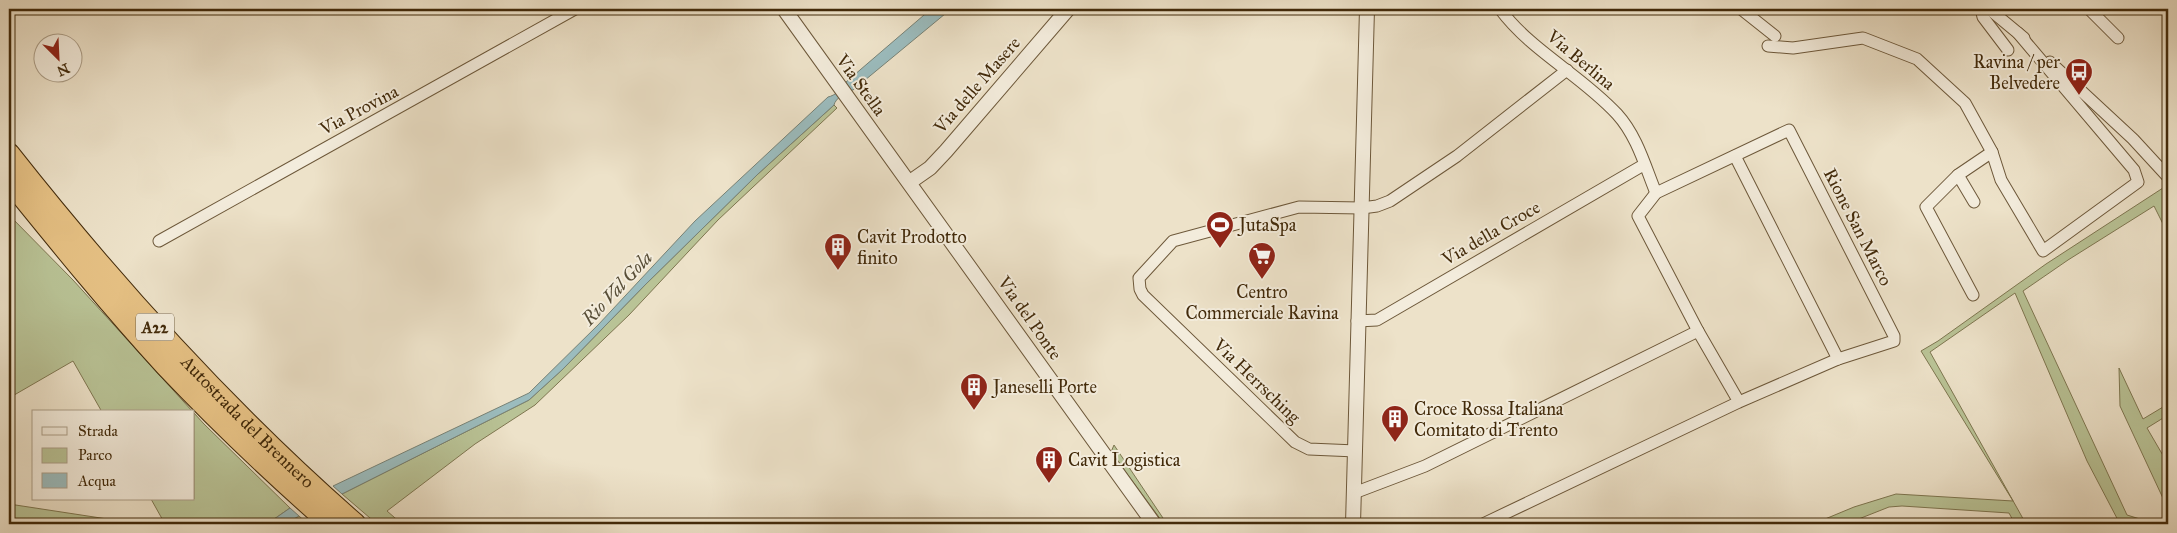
<svg xmlns="http://www.w3.org/2000/svg" width="2177" height="533" font-family="'IM FELL Great Primer',serif">
  <style>
    .green { fill: #b9c396; stroke: #7e7650 }
    .water { fill: #9bbcbe; stroke: #778276 }
    .lines { fill: none; stroke-linecap: round; stroke-linejoin: round }
    .minor-casing { stroke: #6d583a; stroke-width: 13 }
    .tertiary-casing { stroke: #6d583a; stroke-width: 16 }
    .motorway-casing { stroke: #422a0a; stroke-width: 23 }
    .minor { stroke: #f3ecdc; stroke-width: 11 }
    .tertiary { stroke: #f3ecdc; stroke-width: 14 }
    .motorway { stroke: #e6c184; stroke-width: 21 }
    .labels { text-anchor: middle; dominant-baseline: central; stroke-width: 4; stroke-linejoin: round; paint-order: stroke }
    .shield { fill: #f3ecdc; stroke: #776449; stroke-width: 1 }
    .shield-label { font-size: 16px; font-weight: bold; fill: #422a0a }
    .street-label { font-size: 18px; fill: #422a0a; stroke: #f3ecdc }
    .poi-label { font-size: 18px; fill: #422a0a; stroke: #f3ecdc; text-anchor: start }
    .water-label { font-size: 19px; font-style: italic; fill: #584e37; stroke: #f3ecdc }
  </style>
  <rect width="100%" height="100%" fill="#ede2c9"/>
  <filter id="stains"><feTurbulence type="fractalNoise" baseFrequency=".004" numOctaves="4"/><feColorMatrix values="0 0 0 0 .2 0 0 0 0 .09 0 0 0 0 .02 0 0 0 .5 -.17"/></filter>
  <radialGradient id="worn" r=".72"><stop offset=".6" stop-color="#630" stop-opacity="0"/><stop offset="1" stop-color="#630" stop-opacity=".3"/></radialGradient>
  <!-- green -->
  <g class="green">
    <path d="M834,105L837,108L718,220L629,315L535,405L475,444L387,511L402,524H377L342,494L529,400L563,369L646,284L758,174Z"/>
    <path d="M2166,186L2168,189V234L2154,206L2068,260L2023,291L2127,515L2156,524H2120L2087,461L2015,293L1930,352L2026,524H2015L2009,513L1902,506L1889,507L1846,524H1813L1854,507L1896,494L2013,501L1921,351L1938,341L2046,264Z"/>
    <path d="M9,215L73,280L193,412H102L73,361L9,398V284L12,282L9,276Z"/>
    <path d="M2119,368L2143,419L2168,404V415L2147,428L2168,464V509L2120,406Z"/>
    <path d="M194,413L204,424L290,508L267,524H165L151,499H194Z"/>
    <path d="M1114,445L1167,524H1164L1111,452Z"/>
    <path d="M9,504L140,524H9Z"/>
    <path d="M299,516L308,524H285Z"/>
  </g>
  <!-- water -->
  <g class="water">
    <path d="M931,9H951L853,90C847,90 835,99 834,105L758,174L646,284L563,369L529,400L342,494L333,486L529,393L598,325L695,221L828,97C834,96 845,88 846,82Z"/>
    <path d="M290,508L299,516L285,524H267Z"/>
  </g>
  <g class="lines">
    <defs>
      <g id="minor">
        <path d="M1500,9C1531,51 1581,75 1617,114C1637,136 1645,166 1656,193"/>
        <path d="M1741,9L1775,36"/>
        <path d="M1981,9L1983,17L2008,50"/>
        <path d="M1989,9L2024,38"/>
        <path d="M2089,9L2118,38"/>
        <path d="M1768,46L1793,48L1863,38L1917,59L1965,103L1992,152"/>
        <path d="M2050,62L2133,139L2168,177"/>
        <path d="M1735,156L1838,359"/>
        <path d="M1958,175L1926,207L1973,295"/>
        <path d="M1974,202L1958,175L1992,152L2001,180L2043,251L2138,182L2134,170L2018,33"/>
        <path d="M159,241L575,9"/>
        <path d="M1357,321L1377,320L1640,167"/>
        <path d="M1356,451L1309,449L1295,442L1143,295L1140,289L1139,278L1173,241L1299,207L1362,208L1377,206L1390,201L1457,156L1567,70"/>
        <path d="M1354,493L1425,466L1698,331"/>
        <path d="M1483,524L1739,402L1838,359L1894,341V336L1789,130L1656,193L1638,216L1698,331L1739,402"/>
      </g>
      <g id="tertiary">
        <path d="M784,9L1154,524"/>
        <path d="M910,182L930,168L946,151L1068,9"/>
        <path d="M1353,524L1367,9"/>
      </g>
      <g id="motorway">
        <path id="s1" d="M9,154C114,287 228,413 355,524"/>
        <path d="M9,180C60,243 111,306 166,366C218,421 274,474 331,524"/>
      </g>
    </defs>
    <!-- minor casing -->
    <use href="#minor" class="minor-casing"/>
    <!-- tertiary casing -->
    <use href="#tertiary" class="tertiary-casing"/>
    <!-- motorway casing -->
    <use href="#motorway" class="motorway-casing"/>
    <!-- minor -->
    <use href="#minor" class="minor"/>
    <!-- tertiary -->
    <use href="#tertiary" class="tertiary"/>
    <!-- motorway -->
    <use href="#motorway" class="motorway"/>
  </g>
  <!-- icons -->
  <defs>
    <symbol id="bus-pin" viewBox="-11 -11 22 30"><path d="M0 17L-7.5 6A9.5 9.5 0 1 1 7.5 6Z" fill="#8f2418" stroke="#f3ecdc"/><path d="M-5-6H5V4H4V6H2V4H-2V6H-4V4H-5ZM-3.5-4V0h7V-4ZM-3.5 1.2v1.5H-2V1.2ZM2 1.2v1.5H3.5V1.2Z" fill="#fff"/></symbol>
    <symbol id="stadium-pin" viewBox="-11 -11 22 30"><path d="M0 17L-7.5 6A9.5 9.5 0 1 1 7.5 6Z" fill="#8f2418" stroke="#f3ecdc"/><path d="M0-5a6.5 5 0 1 0 0 10a6.5 5 0 1 0 0-10ZM-3.5-1.8h7v3.6h-7Z" fill="#fff"/></symbol>
    <symbol id="building-pin" viewBox="-11 -11 22 30"><path d="M0 17L-7.5 6A9.5 9.5 0 1 1 7.5 6Z" fill="#8f2418" stroke="#f3ecdc"/><path d="M-4-6H4V6H1V3H-1V6H-4ZM-2.5-4.3h1.7v1.8h-1.7ZM.8-4.3h1.7v1.8H.8ZM-2.5-1h1.7V.8h-1.7ZM.8-1h1.7V.8H.8Z" fill="#fff"/></symbol>
    <symbol id="supermarket-pin" viewBox="-11 -11 22 30"><path d="M0 17L-7.5 6A9.5 9.5 0 1 1 7.5 6Z" fill="#8f2418" stroke="#f3ecdc"/><path d="M-6-5.5h2.5l.6 2H6L4.5 2H-2.5L-4.4-4H-6ZM-1.5 3.2a1.3 1.3 0 1 0 .1 0ZM3 3.2a1.3 1.3 0 1 0 .1 0Z" fill="#fff"/></symbol>
  </defs>
  <g fill-rule="evenodd">
    <use href="#bus-pin" x="2063" y="56" width="32" height="43"/>
    <use href="#stadium-pin" x="1204" y="209" width="32" height="43"/>
    <use href="#building-pin" x="822" y="231" width="32" height="43"/>
    <use href="#supermarket-pin" x="1246" y="240" width="32" height="43"/>
    <use href="#building-pin" x="958" y="371" width="32" height="43"/>
    <use href="#building-pin" x="1379" y="403" width="32" height="43"/>
    <use href="#building-pin" x="1033" y="444" width="32" height="43"/>
  </g>
  <g class="labels">
    <!-- shield labels -->
    <rect class="shield" x="136" y="313.5" width="38" height="27" rx="4"/>
    <g class="shield-label">
      <text x="155" y="327">A22</text>
    </g>
    <!-- street labels -->
    <g class="street-label">
      <text transform="translate(1581 60) rotate(40)">Via Berlina</text>
      <text transform="translate(861 85) rotate(54)">Via Stella</text>
      <text transform="translate(977 85) rotate(-49)">Via delle Masere</text>
      <text transform="translate(359 110) rotate(-28)">Via Provina</text>
      <text transform="translate(1858 227) rotate(63)">Rione San Marco</text>
      <text transform="translate(1491 233) rotate(-30)">Via della Croce</text>
      <text transform="translate(1030 318) rotate(55)">Via del Ponte</text>
      <text transform="translate(1257 381) rotate(44)">Via Herrsching</text>
      <text stroke="none"><textPath href="#s1" startOffset="359">Autostrada del Brennero</textPath></text>
    </g>
    <!-- poi labels -->
    <g class="poi-label">
      <text x="2060" y="62" text-anchor="end">Ravina / per<tspan x="2060" dy="21">Belvedere</tspan></text>
      <text x="1239" y="225">JutaSpa</text>
      <text x="857" y="237">Cavit Prodotto<tspan x="857" dy="21">finito</tspan></text>
      <text x="1262" y="292" text-anchor="middle">Centro<tspan x="1262" dy="21">Commerciale Ravina</tspan></text>
      <text x="993" y="387">Janeselli Porte</text>
      <text x="1414" y="409">Croce Rossa Italiana<tspan x="1414" dy="21">Comitato di Trento</tspan></text>
      <text x="1068" y="460">Cavit Logistica</text>
    </g>
    <!-- water labels -->
    <g class="water-label">
      <text transform="translate(617 288) rotate(-47)">Rio Val Gola</text>
    </g>
  </g>
  <!-- margin -->
  <rect width="2177" height="533" fill="none" stroke="#ede2c9" stroke-width="30"/>
  <rect x="10" y="10" width="2157" height="513" fill="none" stroke="#422a0a" stroke-width="2.5"/>
  <rect x="15" y="15" width="2147" height="503" fill="none" stroke="#422a0a"/>
  <!-- legend -->
  <rect x="32" y="410" width="162" height="90" fill="#f3ecdc" stroke="#ac9e88"/>
  <rect x="42" y="427" width="25" height="8" fill="#f3ecdc" stroke="#ac9e88"/>
  <text x="78" y="436" font-size="15" fill="#422a0a">Strada</text>
  <rect x="42" y="448" width="25" height="15" fill="#b9c396" stroke="#ac9e88"/>
  <text x="78" y="460" font-size="15" fill="#422a0a">Parco</text>
  <rect x="42" y="473" width="25" height="15" fill="#9bbcbe" stroke="#ac9e88"/>
  <text x="78" y="486" font-size="15" fill="#422a0a">Acqua</text>
  <!-- north arrow -->
  <g transform="translate(58 58) rotate(156)"><circle r="24" fill="#f3ecdc" stroke="#ac9e88"/>
  <path d="M0-4L9 19L0 12L-9 19Z" fill="#8f2418"/>
  <text y="-8" font-size="14" font-weight="bold" text-anchor="middle" fill="#422a0a">N</text>
  </g>
  <rect width="100%" height="100%" filter="url(#stains)"/>
  <rect width="100%" height="100%" fill="url(#worn)"/>
</svg>
